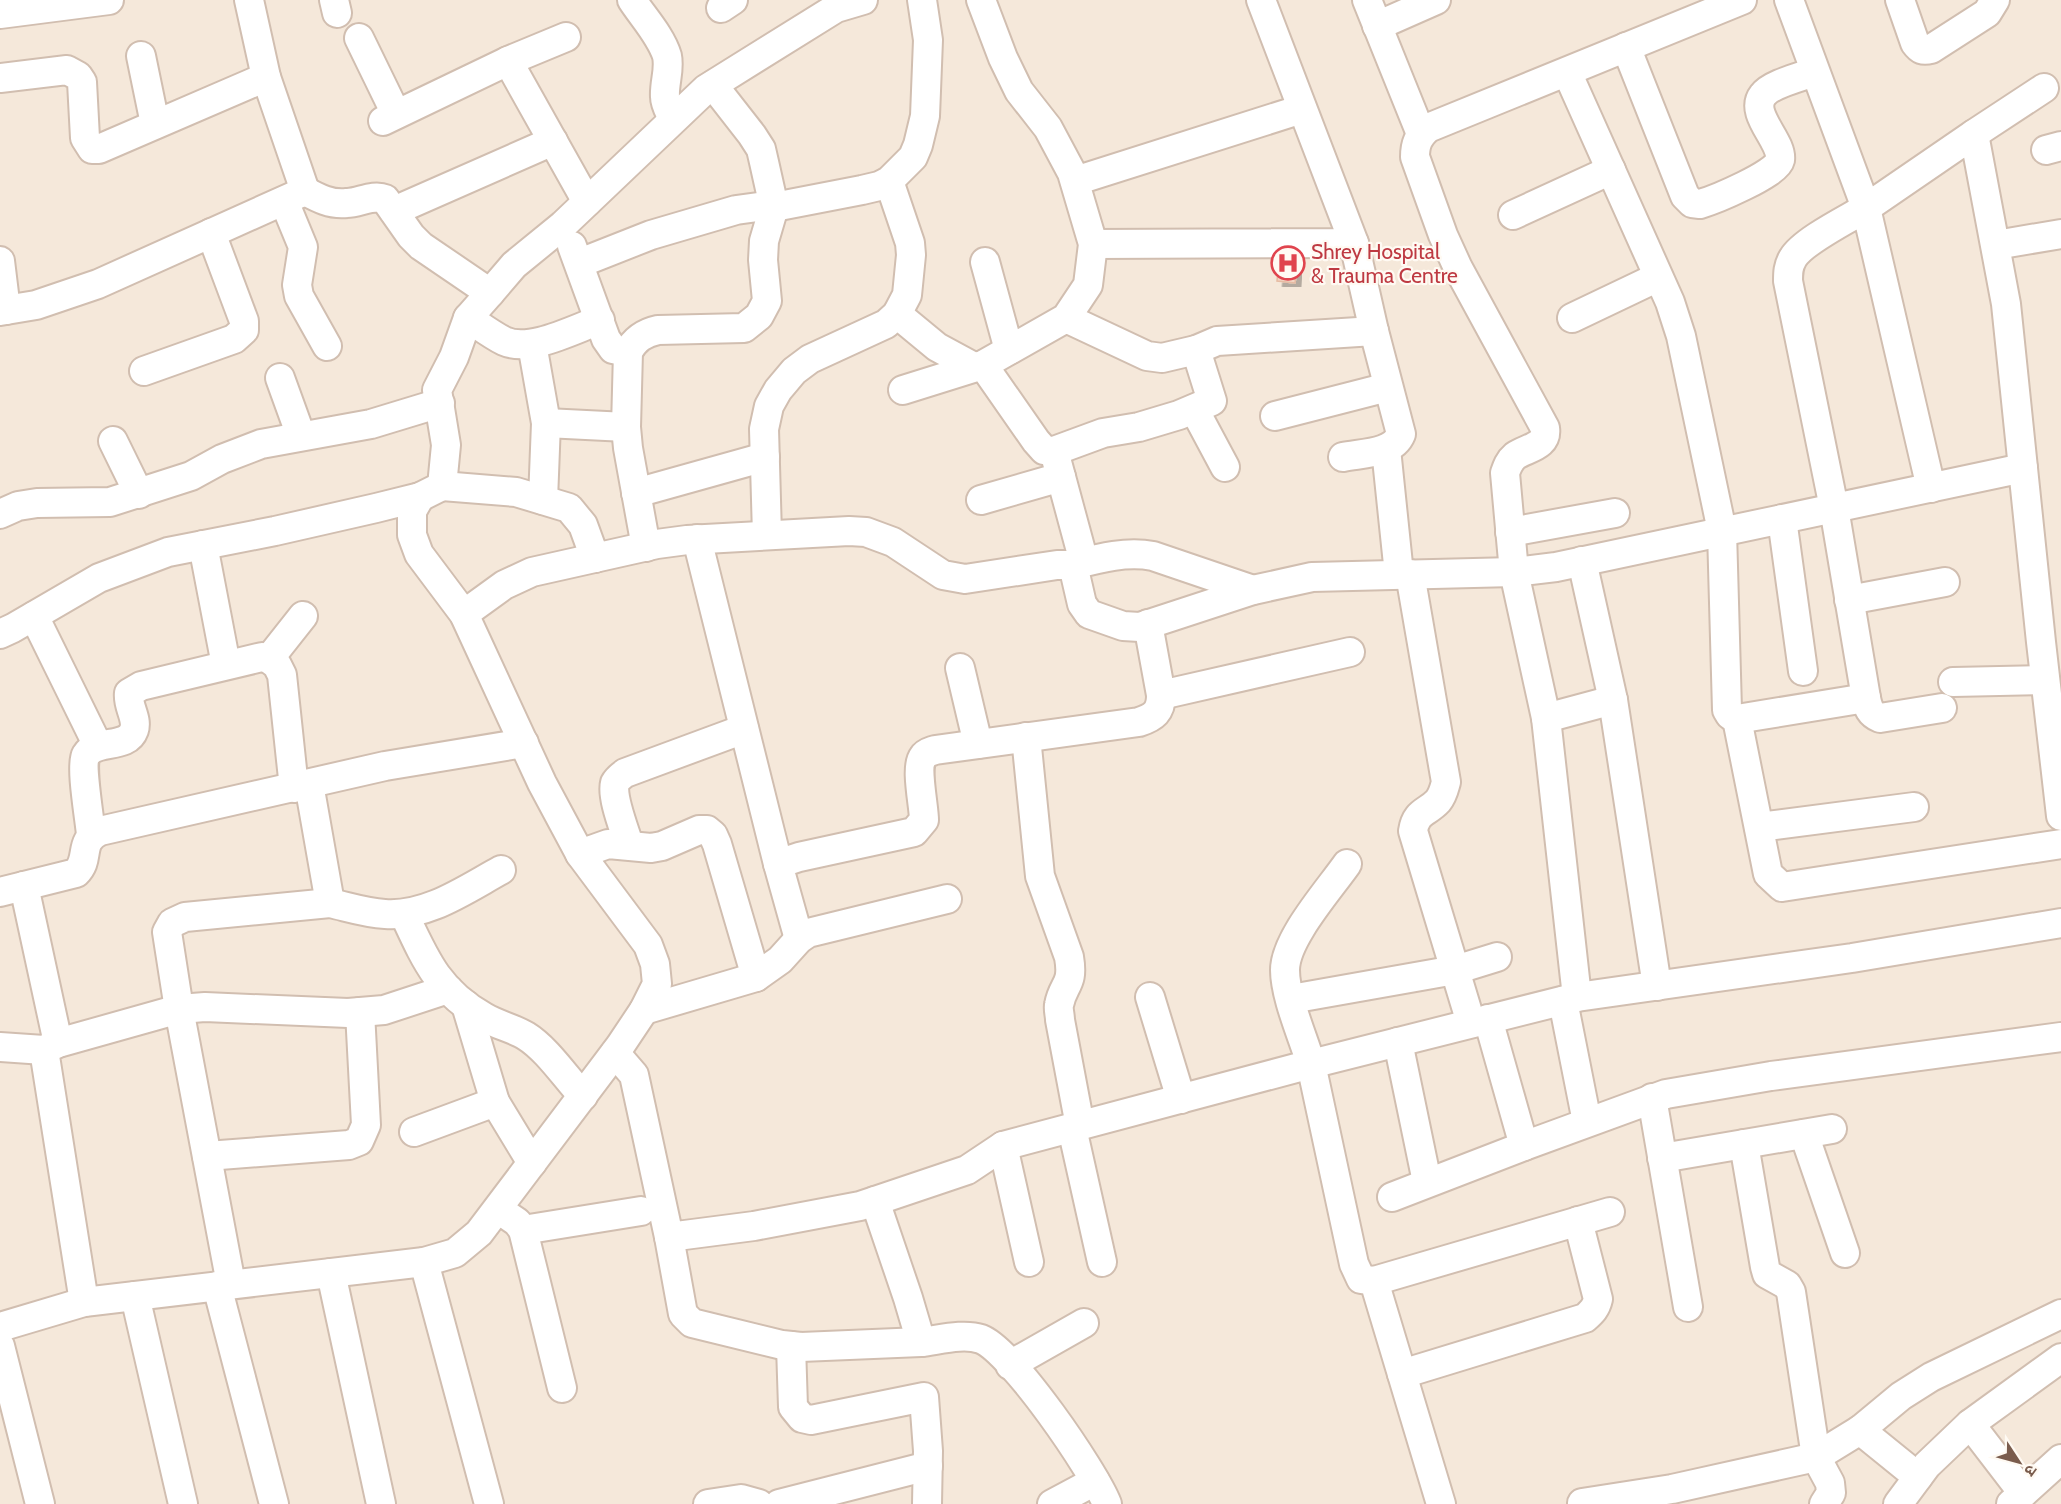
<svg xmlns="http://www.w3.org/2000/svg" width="2061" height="1504" font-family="Cabin,'Noto Sans Devanagari',sans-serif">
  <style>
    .residential { fill: #f5e8da }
    .building { fill: #f3d5c3; stroke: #e6bba3; stroke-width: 1.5; filter: url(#shadow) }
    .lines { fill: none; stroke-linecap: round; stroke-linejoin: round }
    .minor-casing { stroke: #d1beb0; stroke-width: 32 }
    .minor { stroke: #fff; stroke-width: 28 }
    .labels { text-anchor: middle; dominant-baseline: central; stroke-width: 4.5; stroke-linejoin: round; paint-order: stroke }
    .health-label { font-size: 21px; fill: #be3a42; stroke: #fffaf3; text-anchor: start }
  </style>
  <defs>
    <filter id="shadow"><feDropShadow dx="5.5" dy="5.5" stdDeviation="0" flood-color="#0004"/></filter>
  </defs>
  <rect width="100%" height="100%" fill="#fdf6ec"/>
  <!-- residential -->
  <rect class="residential" x="0" y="0" width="2061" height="1504"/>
  <!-- building -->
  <path class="building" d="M1280,248L1299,250L1295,283L1277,281Z"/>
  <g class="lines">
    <defs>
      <g id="minor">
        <path d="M334,0L337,13"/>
        <path d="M632,0C643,17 661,36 667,56C670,70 664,83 665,97C665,105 670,112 673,119"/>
        <path d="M981,0L1003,58L1019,91L1048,128L1072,173L1093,244L1088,285L1066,318L1147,356L1162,358L1196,350L1212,401L1179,415L1139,427L1103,433L1054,451L1044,450L1036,441L983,365L1066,318"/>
        <path d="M1367,0L1421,134"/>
        <path d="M1789,0L1866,208L1974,134L2006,304L2041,642L2061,816"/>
        <path d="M1900,0L1915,43C1920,50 1923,51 1931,49L1987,13L1995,0"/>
        <path d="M721,8L733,0"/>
        <path d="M0,14L109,0"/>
        <path d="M1377,26L1436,0"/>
        <path d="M359,38L396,114"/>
        <path d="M1626,47L1685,196L1692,203L1700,204C1714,200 1777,174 1780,160C1783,141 1748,114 1763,95C1771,84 1801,77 1814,72"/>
        <path d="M141,56L155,124"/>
        <path d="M508,61L566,37"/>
        <path d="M1567,72L1670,302L1681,336L1722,531L1727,710L1730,715L1737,719L1866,698C1868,708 1870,714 1880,718L1942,708"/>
        <path d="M0,78L67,70L78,76L82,82L85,138L92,149H99L266,77"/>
        <path d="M383,121L508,61L587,202"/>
        <path d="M1974,134L2044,88"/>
        <path d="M2046,150L2061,146"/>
        <path d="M1075,181L1302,109"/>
        <path d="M305,191C318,198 331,205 347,203C359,203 373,194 385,199L411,236L421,246L490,293"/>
        <path d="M284,201L303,247L297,285L299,296L327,346"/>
        <path d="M394,211L553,141"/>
        <path d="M1513,215L1611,170"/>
        <path d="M1093,244L1354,243L1261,0"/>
        <path d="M1996,245L2061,234"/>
        <path d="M572,246L606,339L613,349L628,352"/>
        <path d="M0,261L6,310"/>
        <path d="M985,262L1009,350"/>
        <path d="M580,263L651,235L736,210L758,207H774L862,190L879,186L889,181L913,157L918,145L925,116L928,40L922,0"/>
        <path d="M0,311L36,305L98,284L305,191L266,77L249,0"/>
        <path d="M897,314L937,347L974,367"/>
        <path d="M468,318C480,326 492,335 504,341C530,353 574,329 600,320"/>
        <path d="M1572,318L1658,277"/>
        <path d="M532,344L546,423L543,500"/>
        <path d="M1196,350L1217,341L1374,331"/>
        <path d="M144,371L234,339L244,330V321L211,233"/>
        <path d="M280,378L301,436"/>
        <path d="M903,390L983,365"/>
        <path d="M1194,409L1225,467"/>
        <path d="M1275,416L1388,387"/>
        <path d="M546,423L626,427"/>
        <path d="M113,441L139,494"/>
        <path d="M1386,449L1399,574"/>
        <path d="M1054,451L1084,562"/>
        <path d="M1343,457C1362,453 1393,454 1401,434L1374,331L1354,243"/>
        <path d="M442,486L516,492L569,508L583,525L595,558"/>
        <path d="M636,493L765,457"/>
        <path d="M981,500L1061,477"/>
        <path d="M0,514L18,506L37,503L110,502L191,476L222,459L261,444L371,424L440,403"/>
        <path d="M1782,519L1803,671"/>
        <path d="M1510,532L1615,513"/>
        <path d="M767,535L764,429L769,406L778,390L794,371L810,359L886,324L897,314L907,295L911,255L910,243L889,181"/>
        <path d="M697,539L778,864"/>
        <path d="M203,545L226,665"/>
        <path d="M646,547L628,448L626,427L628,352C635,339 644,333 658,330L744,328L759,316L767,301L763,260L764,241L774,207L764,162L761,149L752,135L713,85"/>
        <path d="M1582,561L1613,700L1657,986"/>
        <path d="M1073,565C1100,558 1126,551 1153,556L1253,590"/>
        <path d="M1410,574L1446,782C1444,789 1443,795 1438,801C1427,813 1416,811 1413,831L1471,1023"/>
        <path d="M1849,600L1945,582"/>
        <path d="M464,614L504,585L532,572L657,544L687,540L849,531L866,532L893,542L943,575L965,579L1057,565H1073L1082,604L1089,614L1123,626L1140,627L1253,590L1312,577L1514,572L1556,567L2023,468"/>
        <path d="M34,616L98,746"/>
        <path d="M0,634L13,628L99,578L168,552L275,531L376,508L420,497L442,486L446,445L437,390L454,357L468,318L490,293L514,265L563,225L706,89L836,8L863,0"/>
        <path d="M269,659L303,616"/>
        <path d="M960,668L978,744"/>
        <path d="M1953,682L2045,680"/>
        <path d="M1161,695L1350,652"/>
        <path d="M1866,698L1834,508L1788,281C1788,273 1788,266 1793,258C1803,241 1848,219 1866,208L1931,488"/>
        <path d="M1546,718L1613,700"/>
        <path d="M1737,719L1768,874L1782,887L2061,844"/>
        <path d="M1026,737L1040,876L1069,957C1074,986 1063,983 1059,1005C1058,1009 1060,1015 1060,1020L1080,1126"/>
        <path d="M1759,827L1914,807"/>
        <path d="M91,835C90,821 80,765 86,755C96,738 127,750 134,730C138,718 127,706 129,693L141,686L262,657L269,659L277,665L282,675L294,788"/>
        <path d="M629,845C625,831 611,797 615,783C617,779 621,776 625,773L744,729"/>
        <path d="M580,854L608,844L651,848L662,846L699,830H707L713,835L717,844L756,977"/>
        <path d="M24,886L58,1043"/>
        <path d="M0,892L76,873C91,859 77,842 100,831L385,766L524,743"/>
        <path d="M330,903C348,907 366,913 385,914C427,917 466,889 501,870"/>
        <path d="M404,914C425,959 438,991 484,1017C497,1025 513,1028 526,1036C547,1049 566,1078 583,1096"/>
        <path d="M799,939L778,864L799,857L914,832L924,820C924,806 915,767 923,757C926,752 930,752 935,750L1139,722C1154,717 1161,712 1161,695L1148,624"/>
        <path d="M1150,997L1181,1099"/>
        <path d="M1577,997L1546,718L1514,572L1505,473C1507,467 1509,461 1515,456C1526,448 1548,447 1545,428L1458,268L1443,235L1415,157C1415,144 1418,137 1428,128L1742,0"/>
        <path d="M1291,999L1455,970L1497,957"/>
        <path d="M1563,1001L1587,1122"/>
        <path d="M466,1005L495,1102L532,1163"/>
        <path d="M644,1010L756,977L780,960L799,939L808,933L947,899"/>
        <path d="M1488,1019L1524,1146"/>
        <path d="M1398,1042L1427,1182"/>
        <path d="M0,1047L44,1050"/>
        <path d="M615,1053L634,1075L669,1237L754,1226L860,1206L875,1201L908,1298L921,1342C939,1340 963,1333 981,1339C1012,1351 1094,1471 1107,1504"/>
        <path d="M1652,1098L1688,1307"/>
        <path d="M1072,1128L1102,1262"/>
        <path d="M414,1132L495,1102"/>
        <path d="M1804,1134L1845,1253"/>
        <path d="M1744,1144L1765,1267L1767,1274L1787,1285L1791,1292L1816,1457L1830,1483L1831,1493L1824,1504"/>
        <path d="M1003,1146L1029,1262"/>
        <path d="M207,1156L349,1145L359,1141L366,1125L360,1012"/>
        <path d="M1662,1158L1832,1129"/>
        <path d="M1392,1197L1524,1146L1666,1094L1771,1076L2061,1037"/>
        <path d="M875,1201L967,1170L1003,1146L1311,1064C1303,1037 1285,997 1285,970C1285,939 1328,891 1347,864"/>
        <path d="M498,1209L517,1222L523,1230L562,1388"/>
        <path d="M523,1230L641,1211"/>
        <path d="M669,1237L683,1314L692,1323L782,1345L801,1347L921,1342"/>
        <path d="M424,1262L489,1504"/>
        <path d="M331,1273L381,1504"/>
        <path d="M1374,1281L1610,1212"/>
        <path d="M231,1284L179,1009L167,932L172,923L185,917L330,903L309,784"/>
        <path d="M217,1286L274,1504"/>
        <path d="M135,1296L183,1504"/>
        <path d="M84,1302L44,1050L58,1043L179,1009L205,1007L348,1013L384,1010L448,989"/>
        <path d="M0,1327L84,1302L424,1262L455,1253L479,1233L620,1046L644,1010L657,984L655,964L648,945L580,854L542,783L464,614L419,554L412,535V511L420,497"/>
        <path d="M0,1346L40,1504"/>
        <path d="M791,1346L793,1407L802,1418L811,1420L924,1397L928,1451L927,1504"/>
        <path d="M1010,1365L1084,1323"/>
        <path d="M1402,1374L1585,1318C1592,1312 1596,1308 1598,1299L1578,1221"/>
        <path d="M1970,1424L2023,1493"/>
        <path d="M1860,1430L1918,1477"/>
        <path d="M1582,1503L1672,1489L1816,1457L1860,1430L1901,1396L1931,1377L2061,1314"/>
        <path d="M708,1504L741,1499L759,1504"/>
        <path d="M779,1504L928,1466"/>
        <path d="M1052,1504L1095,1481"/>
        <path d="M1441,1504L1374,1281L1361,1279L1354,1264L1311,1064L1577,997L1852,958L2061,923"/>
        <path d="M1898,1504L1927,1465L1970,1424L2061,1358"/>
        <path d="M2011,1504L2061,1459"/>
      </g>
    </defs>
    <!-- minor casing -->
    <use href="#minor" class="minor-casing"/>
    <!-- minor -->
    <use href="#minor" class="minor"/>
  </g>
  <!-- icons -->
  <defs>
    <symbol id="hospital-ring" viewBox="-11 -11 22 22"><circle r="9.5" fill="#fffaf3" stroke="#e0444e" stroke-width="1.5"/><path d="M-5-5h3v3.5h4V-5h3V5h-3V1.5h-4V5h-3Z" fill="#e0444e"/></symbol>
  </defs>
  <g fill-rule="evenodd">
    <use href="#hospital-ring" x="1269" y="244" width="38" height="38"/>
  </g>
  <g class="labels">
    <!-- health labels -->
    <g class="health-label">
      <text x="1311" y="251">Shrey Hospital<tspan x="1311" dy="24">&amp; Trauma Centre</tspan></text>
    </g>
  </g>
  <!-- north arrow -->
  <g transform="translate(2019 1462) rotate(126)" stroke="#fffaf3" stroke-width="4.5" paint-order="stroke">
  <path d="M0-4.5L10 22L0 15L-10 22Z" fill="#7a5c4d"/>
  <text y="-9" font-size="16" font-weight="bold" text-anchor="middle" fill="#7a5c4d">उ</text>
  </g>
</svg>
